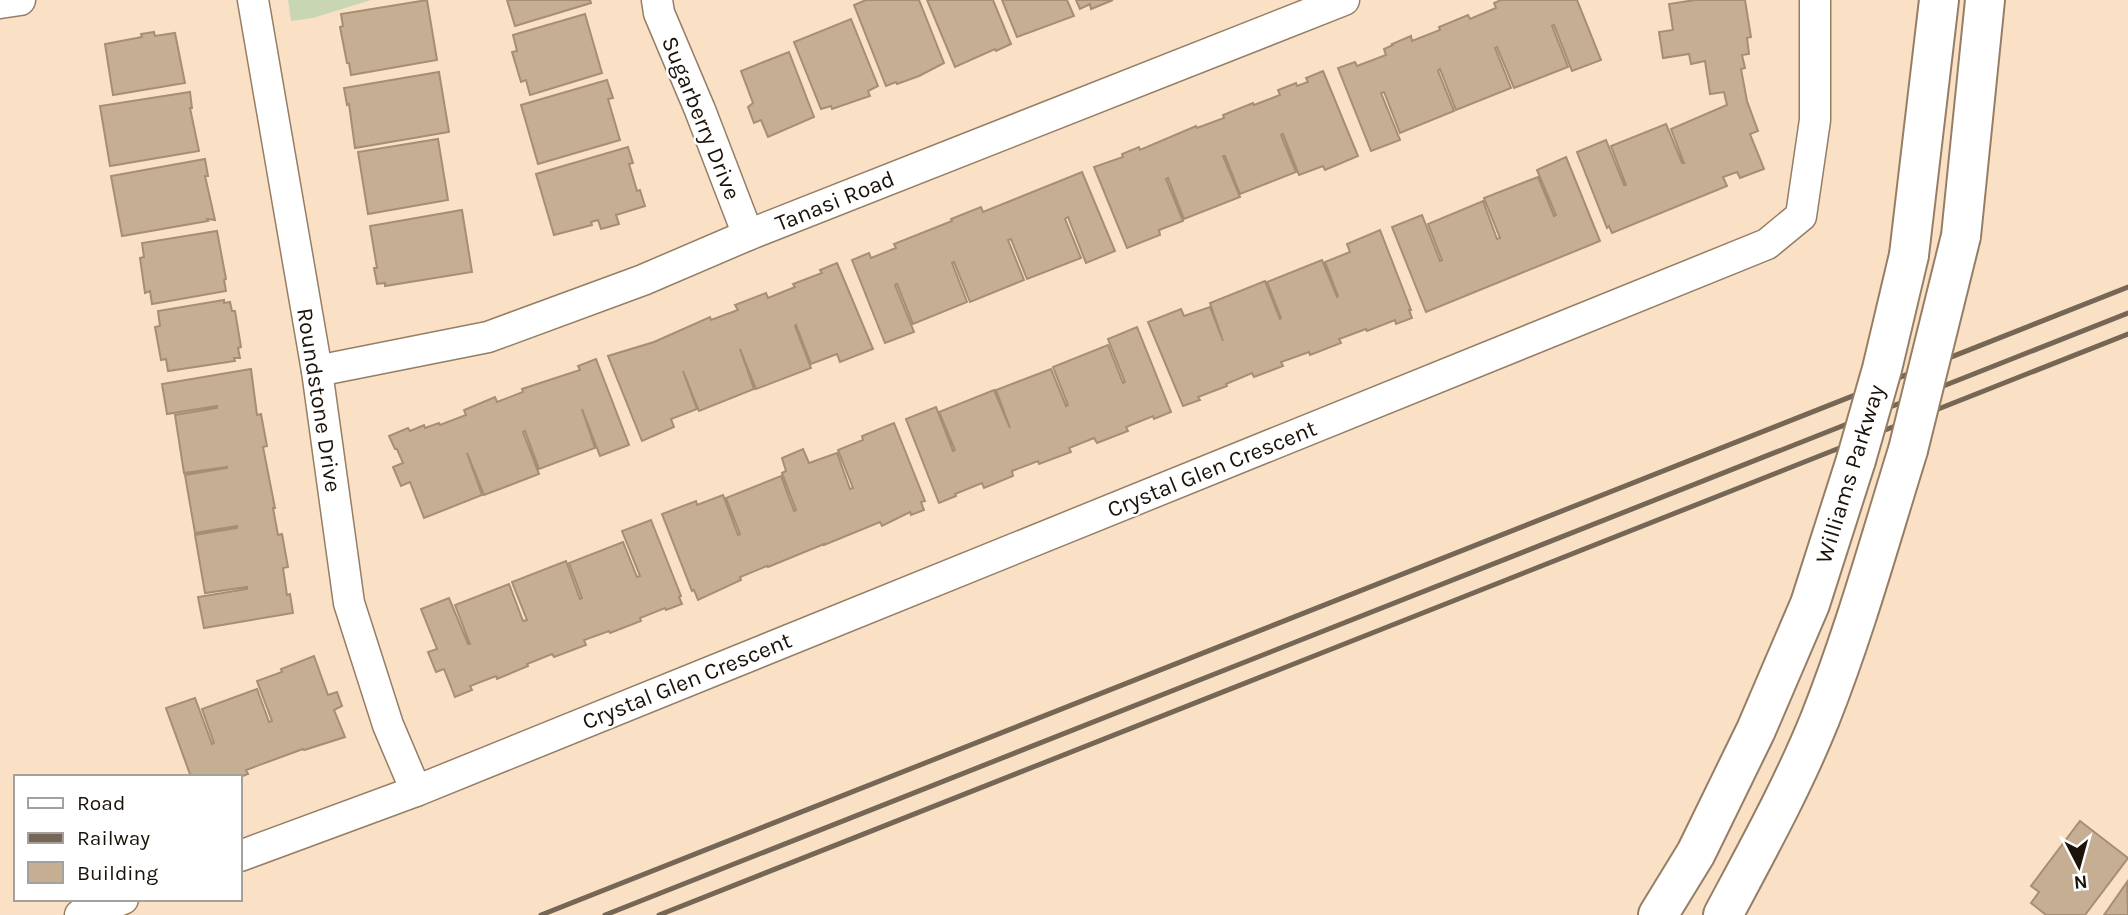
<svg xmlns="http://www.w3.org/2000/svg" width="2128" height="915" font-family="Karla,sans-serif">
  <style>
    .green { fill: #c8d6b3 }
    .building { fill: #c6ae93; stroke: #a68e75; stroke-width: 2 }
    .lines { fill: none; stroke-linecap: round; stroke-linejoin: round }
    .street-casing { stroke: #957e65; stroke-width: 33 }
    .secondary-casing { stroke: #957e65; stroke-width: 42 }
    .street { stroke: #fff; stroke-width: 30 }
    .secondary { stroke: #fff; stroke-width: 38 }
    .rail { stroke: #766655; stroke-width: 5 }
    .secondary-bridge-casing { stroke: #957e65; stroke-width: 42; stroke-linecap: butt }
    .secondary-bridge { stroke: #fff; stroke-width: 38 }
    .labels { text-anchor: middle; dominant-baseline: central; stroke-width: 5; stroke-linejoin: round; paint-order: stroke }
    .street-label { font-size: 23px; fill: #1b1209; stroke: #fff }
  </style>
  <rect width="100%" height="100%" fill="#fae1c5"/>
  <!-- green -->
  <path class="green" d="M288,0H371L313,18L291,21Z"/>
  <!-- building -->
  <g class="building">
    <path d="M427,0L437,60L351,75L349,63H347L340,27L343,26L341,14Z"/>
    <path d="M507,0H590L591,3L515,26Z"/>
    <path d="M866,0H919L944,63L919,76L897,84L896,82L886,86L854,5Z"/>
    <path d="M927,0H993L1011,44L996,51L995,49L955,67Z"/>
    <path d="M1002,0H1067L1074,16L1017,37Z"/>
    <path d="M1076,0H1113L1091,9L1090,4L1080,9Z"/>
    <path d="M1501,0H1577L1601,60L1572,71L1554,25L1552,26L1568,67L1514,88L1497,47L1495,48L1511,88L1456,110L1440,69L1438,71L1454,111L1400,133L1384,92L1381,93L1400,140L1371,151L1338,68L1355,62L1357,66L1386,55L1384,49L1393,45L1392,44L1411,36L1412,41L1440,30L1439,27L1468,15L1470,19L1496,8L1494,3Z"/>
    <path d="M1695,0H1745L1751,37L1747,38L1749,54L1742,55L1745,68L1741,69L1747,101L1758,131L1750,134L1764,169L1740,178L1737,172L1723,177L1727,186L1612,233L1609,226L1607,228L1577,152L1606,140L1624,185H1626L1611,146L1666,124L1682,163H1684L1671,129L1727,105L1724,92L1710,94L1705,61L1691,64L1689,54L1663,58L1659,32L1673,30L1669,4Z"/>
    <path d="M585,14L602,73L530,95L526,80L521,82L512,52L517,51L513,35Z"/>
    <path d="M851,19L878,86L868,91L870,96L832,109L831,106L821,109L794,42Z"/>
    <path d="M154,32L155,36L175,33L185,83L113,95L105,44L142,37L141,34Z"/>
    <path d="M789,52L814,117L768,137L761,120L754,123L748,107L753,103L741,71Z"/>
    <path d="M1323,71L1358,156L1325,170L1323,166L1299,175L1283,134L1281,135L1296,172L1240,194L1225,156H1223L1240,197L1184,219L1168,178L1166,179L1183,221L1159,230L1160,235L1127,248L1094,167L1123,157L1122,154L1139,147L1140,150L1196,126L1197,128L1224,118L1223,115L1253,103L1254,105L1280,95L1278,90L1296,83L1297,86L1308,82L1306,78Z"/>
    <path d="M439,72L449,132L355,148L349,104L347,105L344,88Z"/>
    <path d="M607,80L613,98L608,99L620,140L538,164L521,105Z"/>
    <path d="M190,92L192,108H190L199,151L110,166L100,106Z"/>
    <path d="M438,139L448,200L368,214L358,152Z"/>
    <path d="M628,147L633,163L629,164L637,191L640,190L645,206L616,215L619,224L601,229L598,220L591,222L592,225L554,235L536,174Z"/>
    <path d="M1566,157L1600,241L1426,312L1392,227L1422,215L1440,261L1442,260L1428,224L1483,201L1497,239L1500,238L1484,198L1538,177L1554,216L1556,215L1537,170Z"/>
    <path d="M205,159L208,176H205L215,220L207,219L208,221L122,236L111,176Z"/>
    <path d="M1082,172L1115,251L1086,263L1068,217L1065,219L1081,258L1027,279L1011,239L1008,240L1024,280L970,302L954,262L952,263L967,302L913,324L897,284L895,285L914,332L885,343L852,260L869,253L871,258L896,248L894,244L952,221L951,219L981,207L983,212Z"/>
    <path d="M462,210L472,272L385,286V283L377,284L374,268H377L370,226Z"/>
    <path d="M1380,230L1411,310H1409L1412,318L1396,324L1395,320L1367,331L1366,329L1339,339L1341,343L1310,355L1309,352L1281,362L1283,366L1254,377L1252,373L1226,384L1227,386L1198,397L1200,400L1183,406L1148,322L1181,309L1184,316L1210,307L1223,341L1210,303L1265,281L1280,319L1281,318L1267,282L1322,260L1337,297L1338,296L1325,262L1350,252L1347,244Z"/>
    <path d="M217,231L226,279L224,280L226,291L152,304L150,291L145,293L140,258L144,257L142,243Z"/>
    <path d="M837,263L873,349L840,362L837,354L811,364L796,325L795,326L811,368L756,389L740,349L754,389L699,411L683,371L697,409L671,419L674,427L642,441L608,356L654,342L710,317L711,320L738,310L735,305L766,293L768,298L795,287L793,284L822,273L820,270Z"/>
    <path d="M224,300V303L230,302L232,311H235L241,347L238,348L240,358H234L235,361L168,371L166,359L161,360L155,327L160,326L158,311Z"/>
    <path d="M1137,327L1171,412L1154,419L1153,416L1126,427L1128,431L1097,443L1094,438L1069,448L1071,452L1039,464L1038,461L1012,471L1013,476L984,488L982,483L955,494L956,496L939,503L906,419L936,407L953,451L955,450L939,412L994,390L1010,428L996,390L1051,369L1066,406L1068,405L1053,367L1108,345L1123,383L1125,382L1108,339Z"/>
    <path d="M596,359L629,445L600,456L582,409L595,448L539,469L525,431L523,432L539,474L484,495L467,453L482,495L424,518L410,482L401,486L393,467L403,463L397,449H395L389,436L408,428L410,431L424,425L425,428L439,423L440,425L466,415L464,410L495,397L497,402L523,392L522,389L580,370L578,366Z"/>
    <path d="M251,369L257,415L261,414L267,446L263,447L275,508H273L278,535L282,534L288,567L283,568L287,595L290,594L293,613L204,628L198,597L247,589V587L205,593L195,535L237,528V526L195,533L185,475L227,468V467L184,473L175,415L217,408V406L167,414L162,384Z"/>
    <path d="M894,423L925,501L921,502L924,510L911,515L910,512L882,526L880,522L824,545V544L768,567L767,566L740,577L741,580L698,600L694,590L692,591L662,514L696,501L697,505L723,495L738,535L740,534L726,498L781,476L794,511L796,510L782,473L786,471L782,458L803,449L809,463L837,453L850,489L853,488L838,450L863,440L862,436Z"/>
    <path d="M651,520L681,596L679,597L682,604L666,610L665,608L640,618L641,621L610,633L609,631L584,640L586,645L554,657L552,654L527,664L528,666L497,679L496,676L470,686L472,690L455,697L444,669L436,672L428,652L437,649L421,609L449,598L468,644H470L455,605L509,584L523,621L527,620L512,582L566,561L580,599L582,598L569,563L623,542L637,577L640,576L622,531Z"/>
    <path d="M314,656L328,695L337,692L342,706L334,710L345,737L304,750L303,749L246,770L248,774L240,777H191L166,708L195,698L212,744L214,743L202,709L257,689L269,722L272,721L257,681L282,672L281,669Z"/>
    <path d="M2080,821L2128,858L2085,915H2046L2031,903L2039,892L2031,886Z"/>
    <path d="M2127,882L2128,915H2104Z"/>
  </g>
  <g class="lines">
    <defs>
      <g id="street">
        <path d="M253,0L317,371L349,603L388,725L416,791"/>
        <path d="M657,0L659,13L700,110L748,235"/>
        <path d="M0,3L20,0"/>
        <path d="M317,371L488,337L643,280L748,235L1344,0"/>
        <path d="M240,856L416,791L1767,244L1801,216L1815,120V0"/>
        <path d="M80,915L123,899"/>
      </g>
      <g id="secondary">
        <path d="M1961,236L1985,0"/>
        <path d="M1909,255L1939,0"/>
        <path d="M1658,915L1696,853L1756,730L1810,604L1856,460"/>
        <path d="M1723,915C1757,851 1793,786 1820,719C1855,631 1880,540 1908,450"/>
      </g>
    </defs>
    <!-- street casing -->
    <use href="#street" class="street-casing"/>
    <!-- secondary casing -->
    <use href="#secondary" class="secondary-casing"/>
    <!-- street -->
    <use href="#street" class="street"/>
    <!-- secondary -->
    <use href="#secondary" class="secondary"/>
    <!-- rail -->
    <g class="rail">
      <path d="M541,915L2128,287"/>
      <path d="M605,915L2128,313"/>
      <path d="M659,915L2128,334"/>
    </g>
    <defs>
      <g id="secondary-bridge">
        <path d="M1908,450L1961,236"/>
        <path d="M1856,460L1882,369L1909,255"/>
      </g>
    </defs>
    <!-- secondary-bridge casing -->
    <use href="#secondary-bridge" class="secondary-bridge-casing"/>
    <!-- secondary-bridge -->
    <use href="#secondary-bridge" class="secondary-bridge"/>
  </g>
  <g class="labels">
    <!-- street labels -->
    <g class="street-label">
      <text transform="translate(701 118) rotate(68)">Sugarberry Drive</text>
      <text transform="translate(835 201) rotate(-22)">Tanasi Road</text>
      <text transform="translate(319 400) rotate(81)">Roundstone Drive</text>
      <text transform="translate(1212 469) rotate(-22)">Crystal Glen Crescent</text>
      <text transform="translate(1850 474) rotate(-73)">Williams Parkway</text>
      <text transform="translate(687 681) rotate(-22)">Crystal Glen Crescent</text>
    </g>
  </g>
  <!-- legend -->
  <rect x="14" y="775" width="228" height="126" fill="#ffffff" stroke="#a4a09d" stroke-width="2"/>
  <rect x="28" y="798" width="35" height="10" fill="#ffffff" stroke="#a4a09d" stroke-width="2"/>
  <text x="77" y="810" font-size="21" fill="#1b1209">Road</text>
  <rect x="28" y="833" width="35" height="10" fill="#766655" stroke="#a4a09d" stroke-width="2"/>
  <text x="77" y="845" font-size="21" fill="#1b1209">Railway</text>
  <rect x="28" y="862" width="35" height="21" fill="#c6ae93" stroke="#a4a09d" stroke-width="2"/>
  <text x="77" y="880" font-size="21" fill="#1b1209">Building</text>
  <!-- north arrow -->
  <g transform="translate(2079 866) rotate(174)" stroke="#ffffff" stroke-width="5" paint-order="stroke">
  <path d="M0-5L12 26L0 18L-12 26Z" fill="#1b1209"/>
  <text y="-10" font-size="19" font-weight="bold" text-anchor="middle" fill="#1b1209">N</text>
  </g>
</svg>
